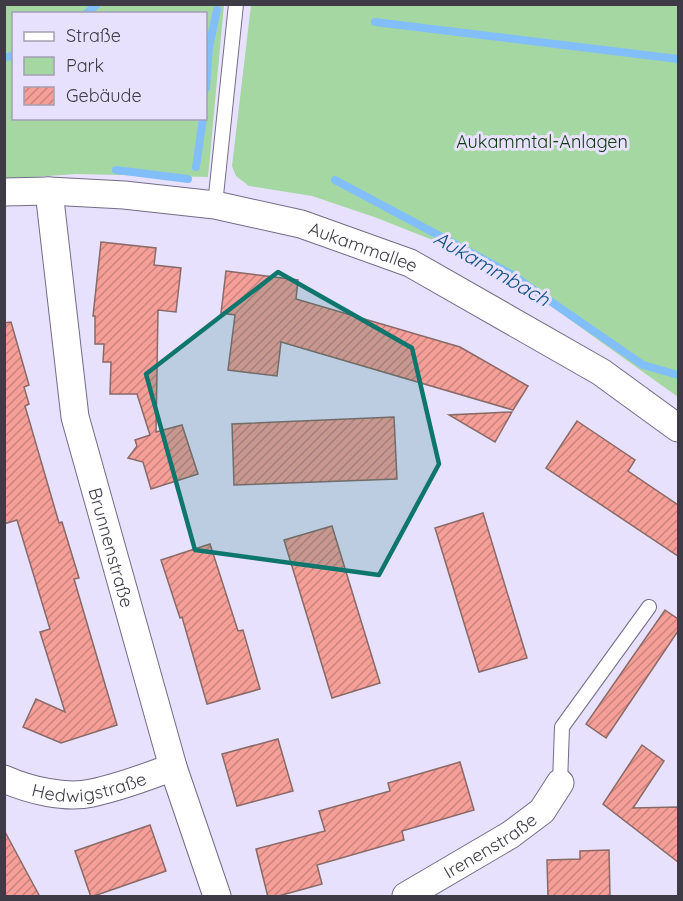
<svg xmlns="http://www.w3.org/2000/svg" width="683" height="901" font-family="Quicksand,sans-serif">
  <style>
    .park { fill: #a5d7a3; fill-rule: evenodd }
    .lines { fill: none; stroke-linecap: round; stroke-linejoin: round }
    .stream { stroke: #82bffa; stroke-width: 8 }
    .building { fill: url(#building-hatch); stroke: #896a67; stroke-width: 1.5 }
    .lane-casing { stroke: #736c86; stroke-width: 16 }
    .street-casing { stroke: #736c86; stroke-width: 29 }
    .lane { stroke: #fff; stroke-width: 14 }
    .street { stroke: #fff; stroke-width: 27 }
    .marked { fill: #0f766e; fill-opacity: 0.2; stroke: #0f766e; stroke-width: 4.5; stroke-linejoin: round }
    .labels { text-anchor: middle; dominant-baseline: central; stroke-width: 6; stroke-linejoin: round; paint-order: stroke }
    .park-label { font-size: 18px; fill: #0c360e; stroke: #e8e1fe }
    .street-label { font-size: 18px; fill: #3e3b46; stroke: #e8e1fe }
    .water-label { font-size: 20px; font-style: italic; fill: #105287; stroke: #e8e1fe }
  </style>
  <defs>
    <pattern id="building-hatch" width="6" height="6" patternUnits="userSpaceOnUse" patternTransform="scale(1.5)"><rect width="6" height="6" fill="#f69f99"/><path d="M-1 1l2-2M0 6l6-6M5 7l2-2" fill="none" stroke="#c9837f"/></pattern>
  </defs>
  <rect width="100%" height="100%" fill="#e8e1fe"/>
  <!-- park -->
  <g class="park">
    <path d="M5,5H224L208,177L76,174L5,179ZM14,14H206V118H14Z"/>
    <path d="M251,5H678V397L513,279L435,241L377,218L312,196L249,186L236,176L232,166Z"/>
  </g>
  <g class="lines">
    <!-- stream -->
    <g class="stream">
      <path d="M86,14L97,4"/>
      <path d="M375,22L678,59"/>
      <path d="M4,58L14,55"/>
      <path d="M206,88L209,47L217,10"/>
      <path d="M196,167L203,118"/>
      <path d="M116,170L188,179"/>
      <path d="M335,180L511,274L643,365L678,375"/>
    </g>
  </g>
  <!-- building -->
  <g class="building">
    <path d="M101,242L156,248L154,265L181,268L176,312L158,310L156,432L182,425L198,474L151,489L143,462L128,458L137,446L135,440L150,435L137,394H110L111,362H103L104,344H95V316H93Z"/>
    <path d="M226,271L298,280L296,299L460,347L528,386L513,410L281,342L277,376L228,370L235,315L221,313Z"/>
    <path d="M11,322L29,385L24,387L29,404L25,406L59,523L62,522L79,578L74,579L117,725L61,743L23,727L36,699L65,712L40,632L50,629L17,520L4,524V323Z"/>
    <path d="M512,412L495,442L449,415Z"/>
    <path d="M394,417L397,479L234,485L232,424Z"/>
    <path d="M577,421L635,460L628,471L678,505V556L546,468Z"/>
    <path d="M483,513L527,658L479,672L435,528Z"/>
    <path d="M332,526L380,683L332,698L284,540Z"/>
    <path d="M210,544L238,631L243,630L260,689L207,704L182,617L180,618L161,560Z"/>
    <path d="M665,610L678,619V631L606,738L586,724Z"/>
    <path d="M278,739L293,791L237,806L222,754Z"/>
    <path d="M642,745L664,761L633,808L678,807V862L603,804Z"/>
    <path d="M460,762L474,810L402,831L404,840L317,865L322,884L275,897H268L256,849L325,831L319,811L390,791L388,783Z"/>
    <path d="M150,825L166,871L91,897L75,851Z"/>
    <path d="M4,830L40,897H4Z"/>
    <path d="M609,850L610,897H548L547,860L580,859V851Z"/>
  </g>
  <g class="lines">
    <defs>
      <g id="lane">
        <path d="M215,205L236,4"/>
        <path d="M560,783L562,727L649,607"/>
      </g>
      <g id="street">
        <path id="s1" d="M49,191L75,417L173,767L217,896"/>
        <path id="s2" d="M4,192L49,191L124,195L215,205L301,224L410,263L601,372L678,428"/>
        <path id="s3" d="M4,779C29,790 65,799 92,793C120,787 147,777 173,767"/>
        <path id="s4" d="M406,896L510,835L542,811L560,783"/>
      </g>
    </defs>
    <!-- lane casing -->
    <use href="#lane" class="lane-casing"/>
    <!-- street casing -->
    <use href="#street" class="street-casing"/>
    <!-- lane -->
    <use href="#lane" class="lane"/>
    <!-- street -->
    <use href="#street" class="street"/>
  </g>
  <!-- marked area -->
  <path class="marked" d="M278,272L412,348L439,464L379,575L195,550L146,374Z"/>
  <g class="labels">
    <!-- park labels -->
    <g class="park-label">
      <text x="542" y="141">Aukammtal-Anlagen</text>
    </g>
    <!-- street labels -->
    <g class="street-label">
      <text stroke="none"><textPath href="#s2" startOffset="366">Aukammallee</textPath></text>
      <text stroke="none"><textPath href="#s1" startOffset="363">Brunnenstraße</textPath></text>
      <text stroke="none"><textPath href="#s3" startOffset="88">Hedwigstraße</textPath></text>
      <text stroke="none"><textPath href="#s4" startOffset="98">Irenenstraße</textPath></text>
    </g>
    <!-- water labels -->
    <g class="water-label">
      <text transform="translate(492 268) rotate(30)">Aukammbach</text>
    </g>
  </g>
  <!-- border -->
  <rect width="683" height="901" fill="none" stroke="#3e3b46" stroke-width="12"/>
  <!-- legend -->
  <rect x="12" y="12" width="195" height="108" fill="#e8e1fe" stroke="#a49fb4" stroke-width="1.5"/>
  <rect x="24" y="32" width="30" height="9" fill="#ffffff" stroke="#a49fb4" stroke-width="1.5"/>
  <text x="66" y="42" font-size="18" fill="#3e3b46">Straße</text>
  <rect x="24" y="57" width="30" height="18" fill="#a5d7a3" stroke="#a49fb4" stroke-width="1.5"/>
  <text x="66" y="72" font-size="18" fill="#3e3b46">Park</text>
  <rect x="24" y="87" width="30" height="18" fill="url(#building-hatch)" stroke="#a49fb4" stroke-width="1.5"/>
  <text x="66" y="102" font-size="18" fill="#3e3b46">Gebäude</text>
</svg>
